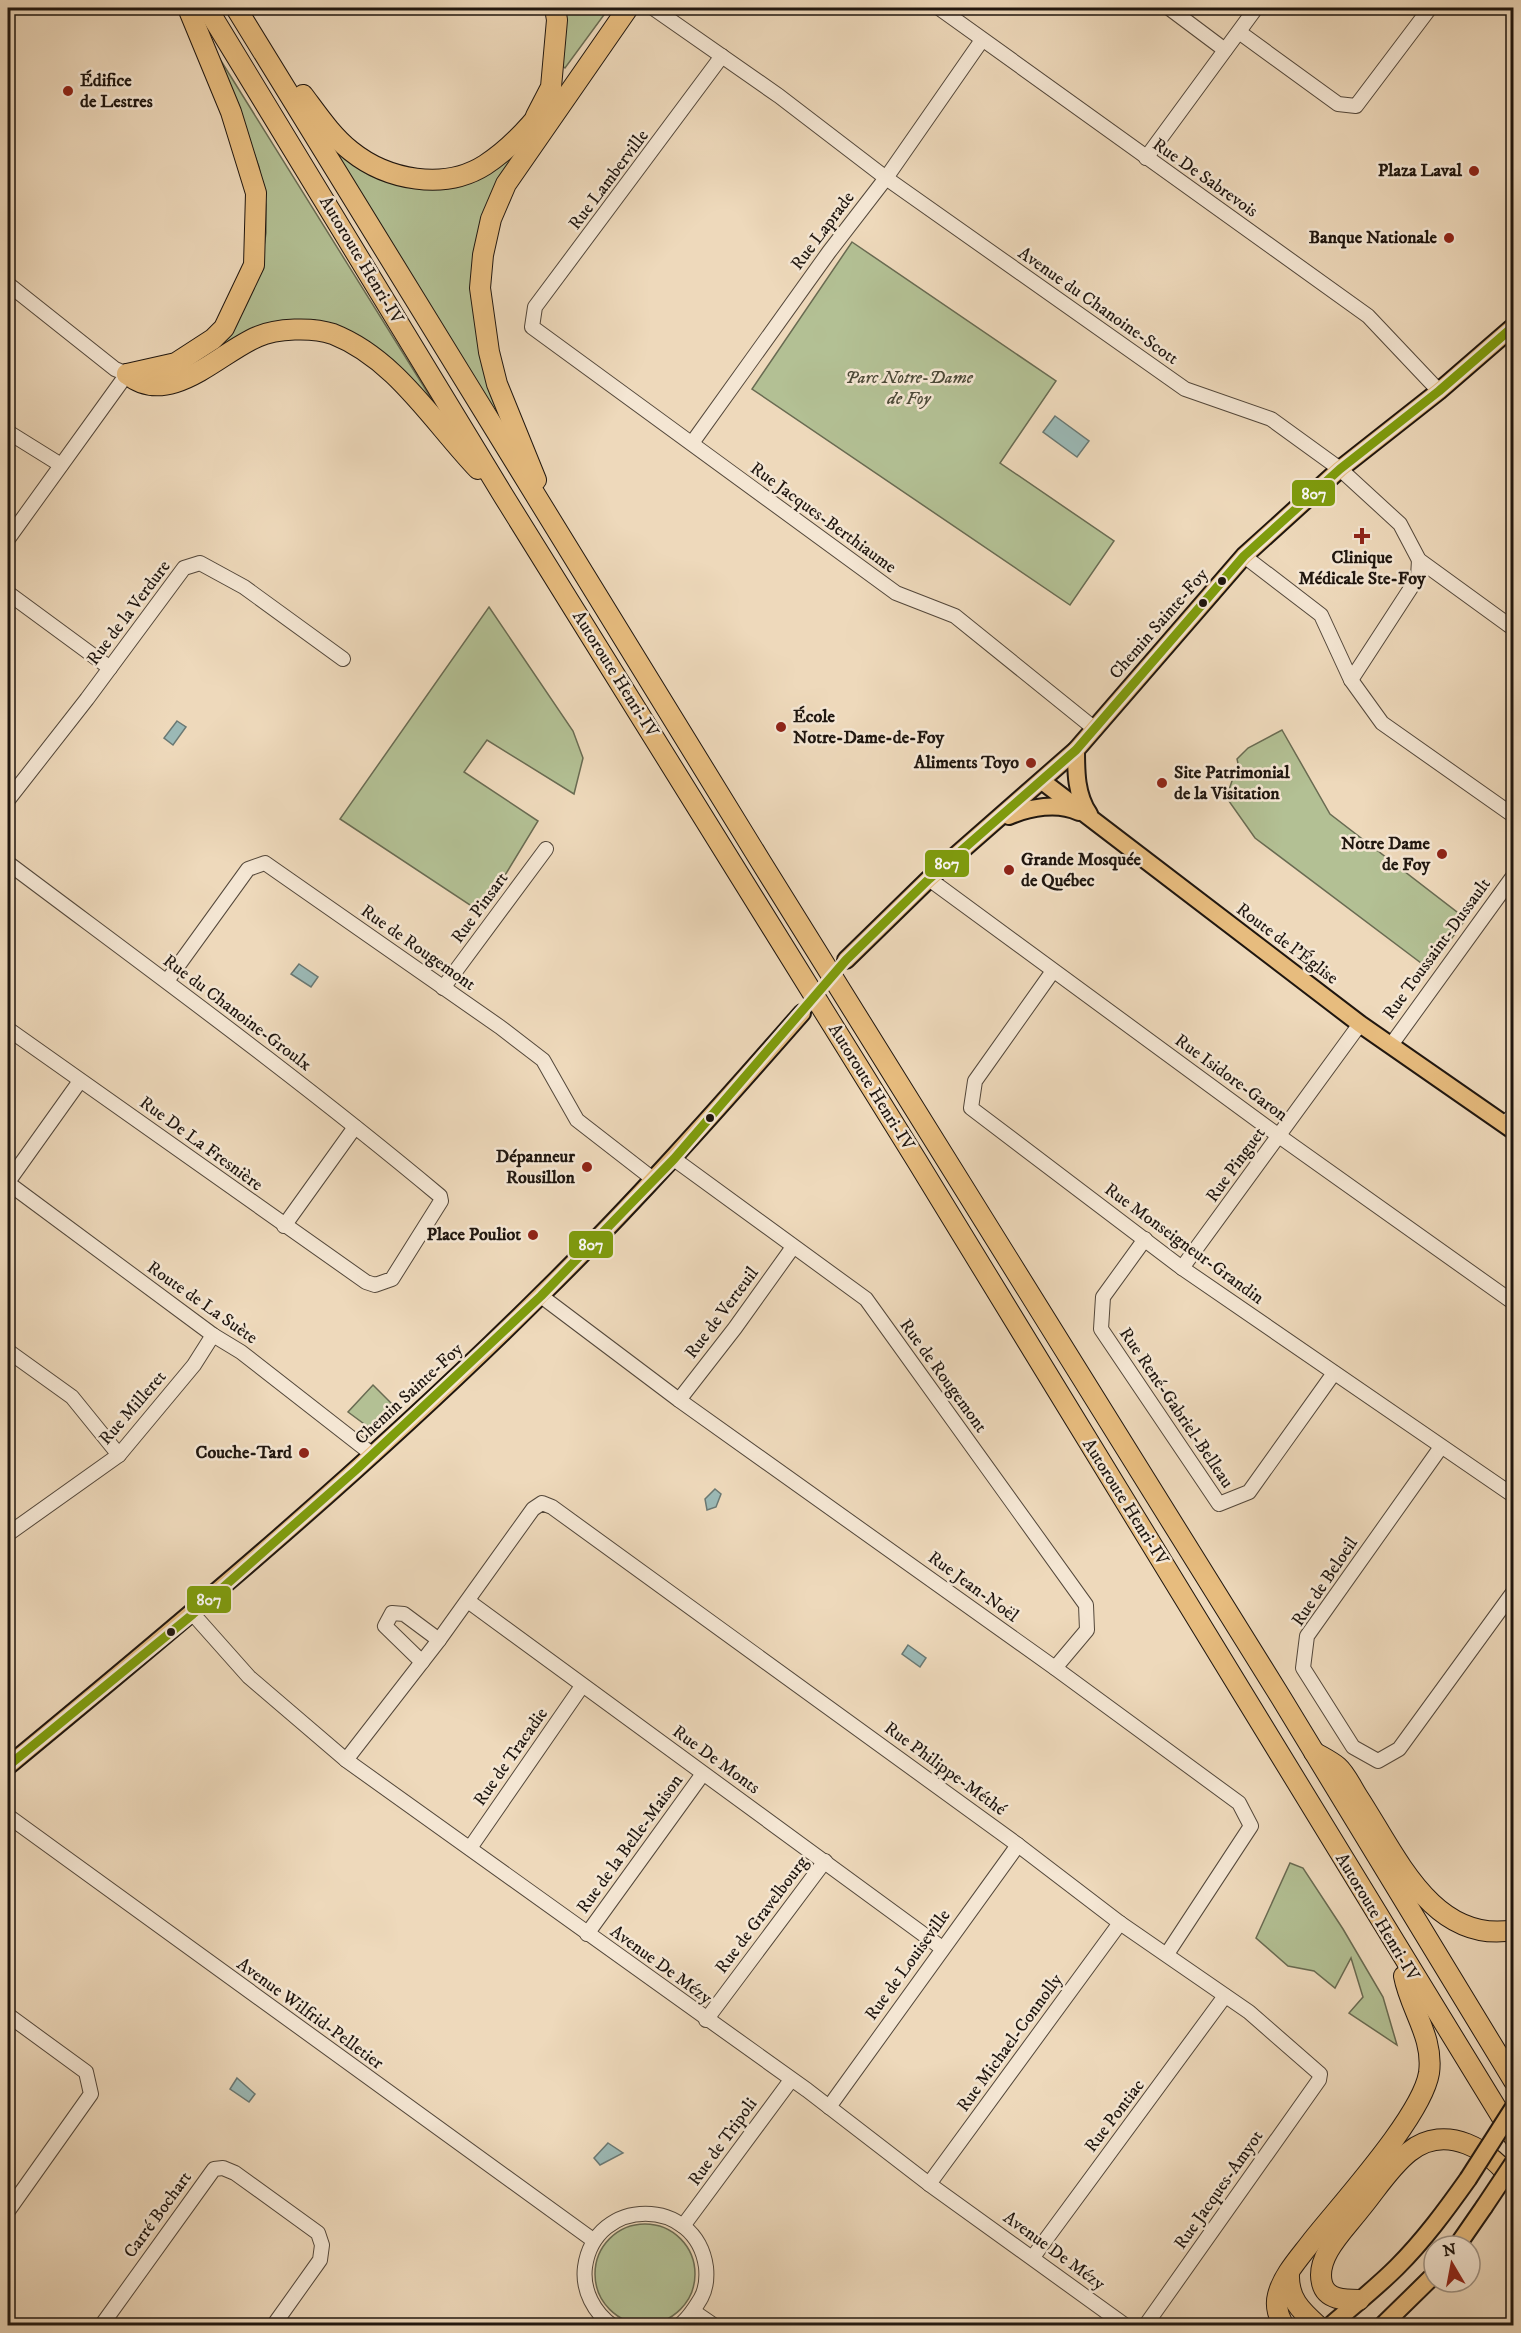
<svg xmlns="http://www.w3.org/2000/svg" width="1521" height="2333" font-family="'IM FELL DW Pica',serif">
  <style>
    .green { fill: #b3c094; stroke: #696b52; stroke-width: 1.5 }
    .water { fill: #9bb9b6; stroke: #697873; stroke-width: 1.5 }
    .lines { fill: none; stroke-linecap: round; stroke-linejoin: round }
    .minor-casing { stroke: #53473a; stroke-width: 16 }
    .major-casing { stroke: #1f160f; stroke-width: 20 }
    .highway-casing { stroke: #1f160f; stroke-width: 22 }
    .minor { stroke: #f4e6d3; stroke-width: 14 }
    .major { stroke: #e7bc7e; stroke-width: 16 }
    .highway { stroke: #e7bc7e; stroke-width: 20 }
    .major-bridge-casing { stroke: #1f160f; stroke-width: 20; stroke-linecap: butt }
    .major-bridge { stroke: #e7bc7e; stroke-width: 16 }
    .bus-1-casing { stroke: #f4e6d3; stroke-width: 14 }
    .bus-1 { stroke: #7f9d0d; stroke-width: 9 }
    .poi-dot { fill: #8f2418; stroke: #f4e6d3; stroke-width: 2 }
    .bus-dot { fill: #1f160f; stroke: #f4e6d3; stroke-width: 2 }
    .labels { text-anchor: middle; dominant-baseline: central; stroke-width: 5; stroke-linejoin: round; paint-order: stroke }
    .poi-label { font-size: 18px; font-weight: bold; fill: #1f160f; stroke: #f4e6d3; text-anchor: end }
    .street-label { font-size: 18px; fill: #1f160f; stroke: #f4e6d3 }
    .park-label { font-size: 18px; font-style: italic; fill: #4b4937; stroke: #f4e6d3 }
    .line-badge { stroke: #f4e6d3; stroke-width: 2 }
    .badge-label { font-size: 16px; text-anchor: middle; font-weight: bold; fill: #fff }
  </style>
  <rect width="100%" height="100%" fill="#eed9bb"/>
  <filter id="stains"><feTurbulence type="fractalNoise" baseFrequency=".00333" numOctaves="4"/><feColorMatrix values="0 0 0 0 .2 0 0 0 0 .09 0 0 0 0 .02 0 0 0 .5 -.17"/></filter>
  <radialGradient id="worn" r=".72"><stop offset=".6" stop-color="#630" stop-opacity="0"/><stop offset="1" stop-color="#630" stop-opacity=".3"/></radialGradient>
  <!-- green -->
  <g class="green">
    <path d="M565,8H609L565,68L561,65L565,41Z"/>
    <path d="M218,56L444,419L315,320C257,316 229,343 182,371L262,259L266,233V205L259,167Z"/>
    <path d="M339,149L399,183L508,156L514,161L479,242L505,420L501,422L335,151Z"/>
    <path d="M852,242L1056,381L1000,463L1114,541L1070,605L752,389Z"/>
    <path d="M489,607L573,731L583,758L574,794L487,740L464,772L538,821L482,913L340,819Z"/>
    <path d="M1282,730L1330,814L1466,919L1429,969L1255,838L1226,797C1231,787 1232,775 1239,768L1237,759L1248,748Z"/>
    <path d="M373,1385L394,1406L376,1426H367L348,1412Z"/>
    <path d="M1290,1863L1303,1868L1343,1929L1383,1997L1397,2045L1349,2013L1363,1997L1351,1958L1335,1988L1314,1971L1288,1966L1256,1938Z"/>
    <circle cx="645" cy="2274" r="50"/>
  </g>
  <!-- water -->
  <g class="water">
    <path d="M1055,416L1089,441L1077,457L1043,432Z"/>
    <path d="M177,721L186,727L173,745L164,738Z"/>
    <path d="M299,964L318,977L311,987L291,974Z"/>
    <path d="M715,1489L721,1494L716,1507L707,1510L705,1499Z"/>
    <path d="M908,1645L926,1658L920,1667L902,1654Z"/>
    <path d="M237,2078L255,2094L249,2102L230,2089Z"/>
    <path d="M608,2143L623,2153L600,2165L594,2158Z"/>
  </g>
  <g class="lines">
    <defs>
      <g id="minor">
        <path d="M653,8L779,96L886,178L1185,389L1271,419L1340,469L1400,524L1419,560L1514,629"/>
        <path d="M939,8L1368,316L1439,391"/>
        <path d="M1169,8L1225,50"/>
        <path d="M1239,32L1338,104L1356,106L1430,8"/>
        <path d="M722,56L535,307L532,327L896,593L955,616L1095,729"/>
        <path d="M1146,158L1256,8"/>
        <path d="M8,284L115,369L127,374L8,539"/>
        <path d="M8,432L61,465"/>
        <path d="M692,443L829,252L886,178L982,40"/>
        <path d="M1244,556L1321,615L1351,680L1382,723L1514,816"/>
        <path d="M8,593L110,668"/>
        <path d="M1351,680L1418,577L1419,560"/>
        <path d="M8,800L87,699L184,568L200,563L244,587L343,659"/>
        <path d="M8,863C153,972 300,1079 440,1196L441,1201L392,1279L375,1285L366,1282L8,1029"/>
        <path d="M929,879L1279,1136L1514,1303"/>
        <path d="M1053,971L975,1081L971,1108L1182,1268L1514,1496"/>
        <path d="M167,981L248,869L265,863L500,1027L543,1060L577,1120L653,1179"/>
        <path d="M443,988L546,849"/>
        <path d="M1391,1045L1514,875"/>
        <path d="M1505,1125L1514,1113"/>
        <path d="M674,1159L866,1299L1086,1605L1087,1630L1055,1668"/>
        <path d="M8,1182L80,1081"/>
        <path d="M8,1183L213,1335L241,1352L373,1455"/>
        <path d="M284,1226L355,1127"/>
        <path d="M1145,1239L1103,1297L1101,1329L1219,1504L1249,1492L1334,1373"/>
        <path d="M1182,1268L1360,1024"/>
        <path d="M541,1296L679,1400L1055,1668L1239,1803L1251,1826L1167,1954"/>
        <path d="M8,1351L72,1397L119,1455"/>
        <path d="M679,1400L735,1328L793,1247"/>
        <path d="M1441,1447L1307,1636L1303,1668L1353,1747L1378,1761L1399,1749L1514,1591"/>
        <path d="M8,1534L119,1455L194,1365L213,1335"/>
        <path d="M468,1601L942,1948"/>
        <path d="M193,1614L249,1677L346,1760L807,2090L929,2184L1126,2326"/>
        <path d="M422,1662L385,1626L392,1613L404,1614L439,1640"/>
        <path d="M346,1760L439,1640L533,1509L542,1503L552,1507L1018,1845L1120,1923L1249,2012L1320,2074L1319,2080L1145,2326"/>
        <path d="M8,1816L593,2240"/>
        <path d="M470,1848L582,1686"/>
        <path d="M587,1934L702,1775"/>
        <path d="M8,2015L86,2072L91,2094L8,2211"/>
        <path d="M706,2020L825,1861"/>
        <path d="M829,2107L1018,1845"/>
        <path d="M929,2184L1120,1923"/>
        <path d="M683,2226L791,2080"/>
        <path d="M1033,2257L1225,1996"/>
        <path d="M693,2311L715,2326"/>
        <path d="M101,2326L214,2169L223,2168L235,2173L318,2233L322,2245L320,2260L273,2326"/>
        <path d="M613,2326C594,2313 582,2290 585,2267C595,2196 696,2196 706,2267C707,2277 706,2289 701,2298C695,2308 688,2320 678,2326"/>
      </g>
      <g id="major">
        <path d="M1076,750C1076,772 1076,795 1089,814"/>
        <path d="M1042,781L1360,1024L1514,1131"/>
        <path d="M1009,816C1030,807 1058,802 1079,812"/>
        <path d="M846,960L929,879L1076,750L1244,556L1340,469L1439,391L1514,326"/>
        <path d="M8,1766C191,1615 372,1463 540,1296C632,1206 717,1110 802,1013"/>
        <path d="M1457,2246L1484,2207"/>
        <path d="M1330,2326C1353,2306 1376,2288 1397,2267C1424,2240 1446,2210 1468,2179"/>
        <path d="M1382,2326L1434,2275"/>
      </g>
      <g id="highway">
        <path d="M207,8L503,495L917,1161L1514,2137"/>
        <path d="M236,8L761,862L1280,1696L1514,2081"/>
        <path d="M303,95C318,115 332,136 351,151C387,180 444,191 485,165C508,150 528,129 545,107"/>
        <path d="M536,116L551,87L557,20L555,8"/>
        <path d="M127,374C169,409 219,353 257,337C276,328 313,327 333,334C396,359 433,422 478,469"/>
        <path d="M127,374L176,363L213,339L224,328L254,265L256,193L231,112L188,8"/>
        <path d="M536,480L497,384L489,352L480,288L483,255L491,219L506,184L628,8"/>
        <path d="M1314,1752C1322,1757 1331,1761 1338,1767C1346,1774 1352,1788 1358,1797C1395,1853 1432,1945 1514,1930"/>
        <path d="M1289,2274C1288,2298 1300,2310 1318,2326"/>
        <path d="M1359,2300C1345,2300 1326,2300 1322,2283C1315,2256 1346,2228 1361,2208C1376,2190 1390,2167 1409,2152C1446,2122 1491,2150 1514,2183"/>
        <path d="M1284,2326C1278,2316 1275,2306 1278,2295C1283,2275 1300,2257 1312,2241C1342,2203 1422,2116 1429,2073C1434,2037 1410,2009 1404,1976"/>
      </g>
    </defs>
    <!-- minor casing -->
    <use href="#minor" class="minor-casing"/>
    <!-- major casing -->
    <use href="#major" class="major-casing"/>
    <!-- highway casing -->
    <use href="#highway" class="highway-casing"/>
    <!-- minor -->
    <use href="#minor" class="minor"/>
    <!-- major -->
    <use href="#major" class="major"/>
    <!-- highway -->
    <use href="#highway" class="highway"/>
    <defs>
      <g id="major-bridge">
        <path d="M1468,2179L1514,2107"/>
        <path d="M1484,2207L1514,2162"/>
      </g>
    </defs>
    <!-- major-bridge casing -->
    <use href="#major-bridge" class="major-bridge-casing"/>
    <!-- major-bridge -->
    <use href="#major-bridge" class="major-bridge"/>
    <defs>
      <path id="bus-1" d="M8,1766L193,1614L357,1469L541,1296L674,1159L846,960L929,879L1076,750L1244,556L1340,469L1439,391L1514,326"/>
    </defs>
    <!-- bus-1 casing -->
    <use href="#bus-1" class="bus-1-casing"/>
    <!-- bus-1 -->
    <use href="#bus-1" class="bus-1"/>
  </g>
  <!-- markers -->
  <g class="poi-dot">
    <circle cx="68" cy="91" r="6"/>
    <circle cx="1474" cy="171" r="6"/>
    <circle cx="1449" cy="238" r="6"/>
    <path d="M1359 527h6v6h6v6h-6v6h-6v-6h-6v-6h6z"/>
    <circle cx="781" cy="727" r="6"/>
    <circle cx="1031" cy="763" r="6"/>
    <circle cx="1162" cy="783" r="6"/>
    <circle cx="1442" cy="854" r="6"/>
    <circle cx="1009" cy="870" r="6"/>
    <circle cx="587" cy="1167" r="6"/>
    <circle cx="533" cy="1235" r="6"/>
    <circle cx="304" cy="1453" r="6"/>
  </g>
  <g class="bus-dot">
    <circle cx="1222" cy="581" r="5"/>
    <circle cx="1203" cy="603" r="5"/>
    <circle cx="710" cy="1118" r="5"/>
    <circle cx="171" cy="1632" r="5"/>
  </g>
  <g class="labels">
    <!-- poi labels -->
    <g class="poi-label">
      <text x="80" y="81" text-anchor="start">Édifice<tspan x="80" dy="21">de Lestres</tspan></text>
      <text x="1462" y="171">Plaza Laval</text>
      <text x="1437" y="238">Banque Nationale</text>
      <text x="1362" y="558" text-anchor="middle">Clinique<tspan x="1362" dy="21">Médicale Ste-Foy</tspan></text>
      <text x="793" y="717" text-anchor="start">École<tspan x="793" dy="21">Notre-Dame-de-Foy</tspan></text>
      <text x="1019" y="763">Aliments Toyo</text>
      <text x="1174" y="773" text-anchor="start">Site Patrimonial<tspan x="1174" dy="21">de la Visitation</tspan></text>
      <text x="1430" y="844">Notre Dame<tspan x="1430" dy="21">de Foy</tspan></text>
      <text x="1021" y="860" text-anchor="start">Grande Mosquée<tspan x="1021" dy="21">de Québec</tspan></text>
      <text x="575" y="1157">Dépanneur<tspan x="575" dy="21">Rousillon</tspan></text>
      <text x="521" y="1235">Place Pouliot</text>
      <text x="292" y="1453">Couche-Tard</text>
    </g>
    <!-- street labels -->
    <g class="street-label">
      <text transform="translate(1205 178) rotate(35)">Rue De Sabrevois</text>
      <text transform="translate(609 180) rotate(-53)">Rue Lamberville</text>
      <text transform="translate(823 231) rotate(-53)">Rue Laprade</text>
      <text transform="translate(361 260) rotate(59)">Autoroute Henri-IV</text>
      <text transform="translate(1098 306) rotate(35)">Avenue du Chanoine-Scott</text>
      <text transform="translate(823 518) rotate(36)">Rue Jacques-Berthiaume</text>
      <text transform="translate(129 613) rotate(-53)">Rue de la Verdure</text>
      <text transform="translate(1159 624) rotate(-49)">Chemin Sainte-Foy</text>
      <text transform="translate(615 674) rotate(58)">Autoroute Henri-IV</text>
      <text transform="translate(480 908) rotate(-54)">Rue Pinsart</text>
      <text transform="translate(1287 944) rotate(37)">Route de l'Église</text>
      <text transform="translate(418 948) rotate(35)">Rue de Rougemont</text>
      <text transform="translate(1437 949) rotate(-54)">Rue Toussaint-Dussault</text>
      <text transform="translate(237 1013) rotate(37)">Rue du Chanoine-Groulx</text>
      <text transform="translate(1231 1078) rotate(36)">Rue Isidore-Garon</text>
      <text transform="translate(871 1087) rotate(58)">Autoroute Henri-IV</text>
      <text transform="translate(201 1144) rotate(36)">Rue De La Fresnière</text>
      <text transform="translate(1236 1165) rotate(-54)">Rue Pinguet</text>
      <text transform="translate(1184 1244) rotate(36)">Rue Monseigneur-Grandin</text>
      <text transform="translate(202 1303) rotate(35)">Route de La Suète</text>
      <text transform="translate(722 1313) rotate(-53)">Rue de Verteuil</text>
      <text transform="translate(943 1376) rotate(54)">Rue de Rougemont</text>
      <text transform="translate(409 1394) rotate(-43)">Chemin Sainte-Foy</text>
      <text transform="translate(133 1408) rotate(-49)">Rue Milleret</text>
      <text transform="translate(1176 1408) rotate(56)">Rue René-Gabriel-Belleau</text>
      <text transform="translate(1125 1502) rotate(58)">Autoroute Henri-IV</text>
      <text transform="translate(1325 1582) rotate(-56)">Rue de Beloeil</text>
      <text transform="translate(973 1587) rotate(36)">Rue Jean-Noël</text>
      <text transform="translate(511 1757) rotate(-55)">Rue de Tracadie</text>
      <text transform="translate(716 1760) rotate(36)">Rue De Monts</text>
      <text transform="translate(945 1769) rotate(36)">Rue Philippe-Méthé</text>
      <text transform="translate(630 1844) rotate(-54)">Rue de la Belle-Maison</text>
      <text transform="translate(762 1915) rotate(-53)">Rue de Gravelbourg</text>
      <text transform="translate(1377 1917) rotate(59)">Autoroute Henri-IV</text>
      <text transform="translate(661 1965) rotate(36)">Avenue De Mézy</text>
      <text transform="translate(908 1965) rotate(-54)">Rue de Louiseville</text>
      <text transform="translate(310 2014) rotate(36)">Avenue Wilfrid-Pelletier</text>
      <text transform="translate(1010 2043) rotate(-54)">Rue Michael-Connolly</text>
      <text transform="translate(1115 2116) rotate(-53)">Rue Pontiac</text>
      <text transform="translate(723 2142) rotate(-54)">Rue de Tripoli</text>
      <text transform="translate(1219 2190) rotate(-55)">Rue Jacques-Amyot</text>
      <text transform="translate(158 2215) rotate(-54)">Carré Bochart</text>
      <text transform="translate(1054 2251) rotate(36)">Avenue De Mézy</text>
    </g>
    <!-- park labels -->
    <g class="park-label">
      <text x="909" y="378">Parc Notre-Dame<tspan x="909" dy="21">de Foy</tspan></text>
    </g>
  </g>
  <g class="line-badge">
    <rect x="1291" y="479" width="45" height="28" rx="6" fill="#7f9d0d"/>
    <rect x="924" y="849" width="46" height="29" rx="6" fill="#7f9d0d"/>
    <rect x="568" y="1230" width="46" height="29" rx="6" fill="#7f9d0d"/>
    <rect x="186" y="1585" width="46" height="29" rx="6" fill="#7f9d0d"/>
  </g>
  <g class="badge-label">
    <text x="1314" y="499">807</text>
    <text x="947" y="869">807</text>
    <text x="591" y="1250">807</text>
    <text x="209" y="1605">807</text>
  </g>
  <!-- margin -->
  <rect width="1521" height="2333" fill="none" stroke="#eed9bb" stroke-width="30"/>
  <rect x="9" y="9" width="1503" height="2315" fill="none" stroke="#1f160f" stroke-width="3"/>
  <rect x="15" y="15" width="1491" height="2303" fill="none" stroke="#1f160f" stroke-width="1.5"/>
  <!-- north arrow -->
  <g transform="translate(1452 2264) rotate(350)"><circle r="28" fill="#f4e6d3" stroke="#9f9385" stroke-width="1.5"/>
  <path d="M0-4.5L10 22L0 15L-10 22Z" fill="#8f2418"/>
  <text y="-9" font-size="16" font-weight="bold" text-anchor="middle" fill="#1f160f">N</text>
  </g>
  <rect width="100%" height="100%" filter="url(#stains)"/>
  <rect width="100%" height="100%" fill="url(#worn)"/>
</svg>
